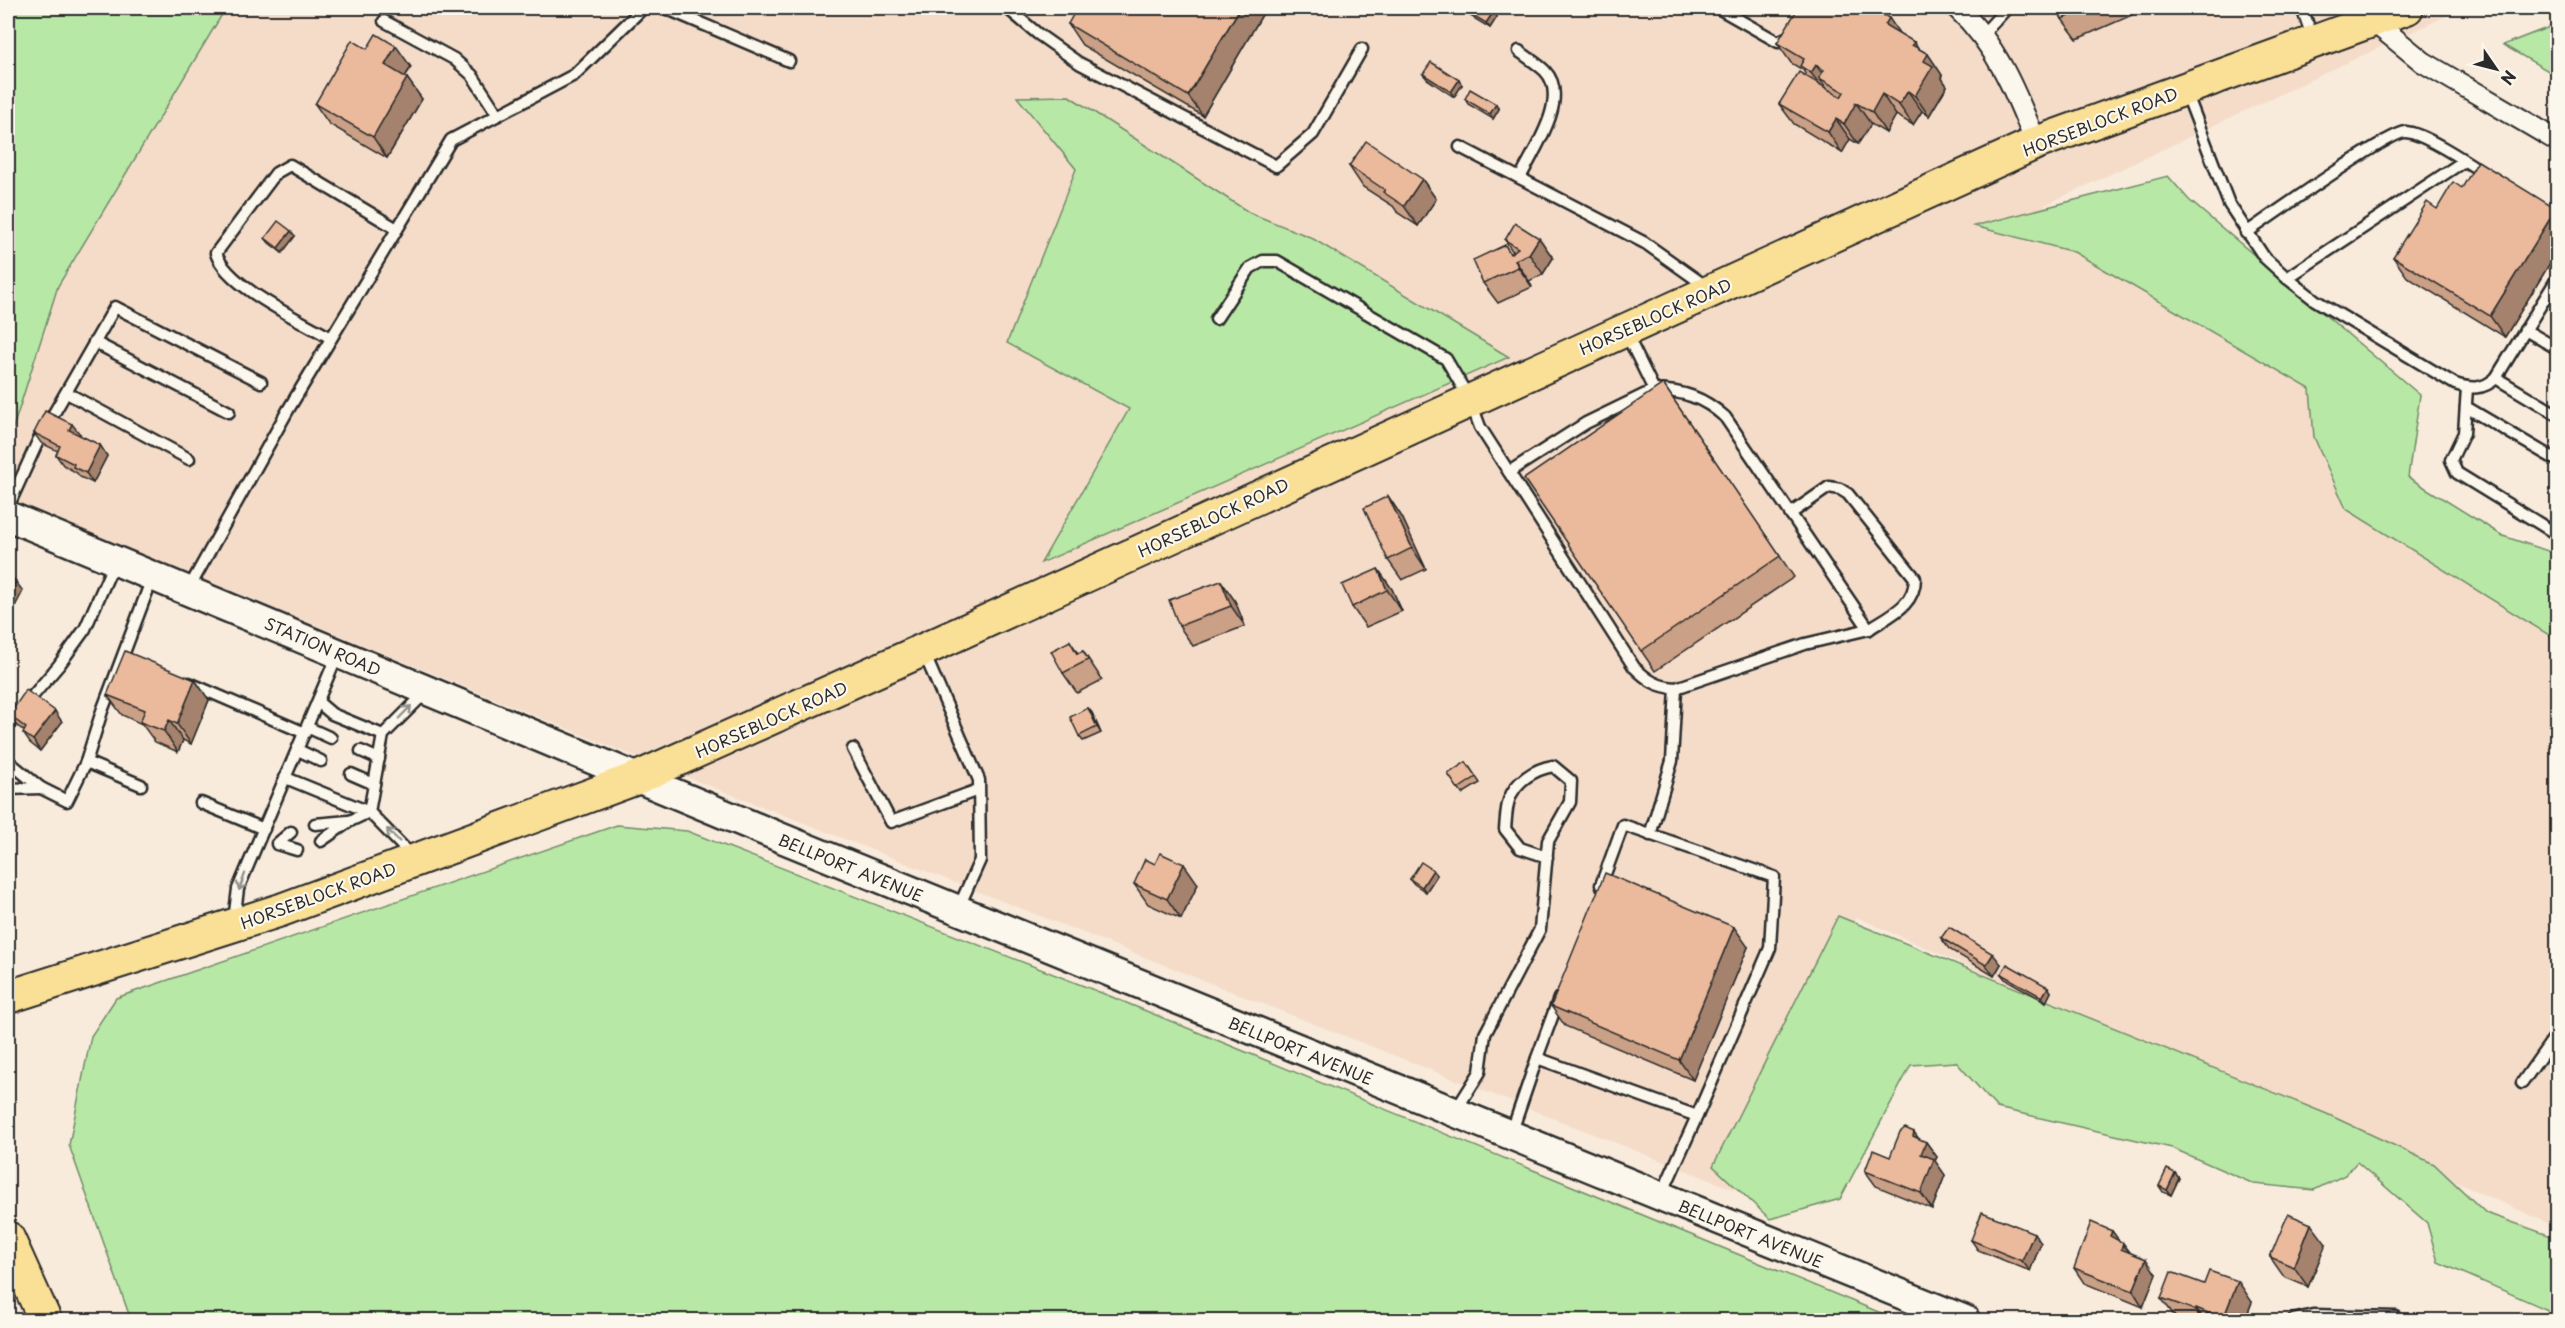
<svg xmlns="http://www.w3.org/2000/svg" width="2565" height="1328" font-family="'Playpen Sans',sans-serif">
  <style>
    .built { fill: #f4dcc9 }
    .green { fill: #b8e8a6; stroke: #728a68; stroke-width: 1.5 }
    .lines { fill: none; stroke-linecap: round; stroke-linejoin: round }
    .lane-casing { stroke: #2b2b2b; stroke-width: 15 }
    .street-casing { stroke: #2b2b2b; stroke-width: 24 }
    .secondary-casing { stroke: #2b2b2b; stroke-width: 33 }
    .primary-casing { stroke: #2b2b2b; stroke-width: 36 }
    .lane { stroke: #fbf7ec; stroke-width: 10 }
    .street { stroke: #fbf7ec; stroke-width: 20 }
    .secondary { stroke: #fbf7ec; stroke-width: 28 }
    .primary { stroke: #fadf96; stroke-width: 32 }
    .wall { fill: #caa086; stroke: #2b2b2b; stroke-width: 1.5 }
    .shaded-wall { fill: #a4826d; stroke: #2b2b2b; stroke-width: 1.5 }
    .building { fill: #ebba9c; stroke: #2b2b2b; stroke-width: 1.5 }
    .oneway { stroke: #93918c }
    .labels { text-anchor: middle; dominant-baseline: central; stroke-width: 4.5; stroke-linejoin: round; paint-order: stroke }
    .street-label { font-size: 16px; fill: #2b2b2b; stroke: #fbf7ec }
  </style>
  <rect width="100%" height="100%" fill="#f8ebdc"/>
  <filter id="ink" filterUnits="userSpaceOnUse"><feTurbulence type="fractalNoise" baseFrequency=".0167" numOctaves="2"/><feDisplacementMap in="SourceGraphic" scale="12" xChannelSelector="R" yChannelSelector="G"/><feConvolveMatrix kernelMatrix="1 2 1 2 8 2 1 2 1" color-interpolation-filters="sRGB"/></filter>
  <g filter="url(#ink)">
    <!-- built -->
    <path class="built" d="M226,8H2463L2045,205L2369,385L2345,497L2557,623V1227L1856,917L1733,1189L631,755L8,499V444L58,286Z"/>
    <!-- green -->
    <g class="green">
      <path d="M8,8H226L58,286L8,444Z"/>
      <path d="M2557,24V76L2503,45Z"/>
      <path d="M1069,96L1250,213L1310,237L1509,357L1041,563L1129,409L1007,343L1076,169L1017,97Z"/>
      <path d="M2168,176L2189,200L2420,395L2408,477L2503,536L2557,554V640L2346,509L2314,437L2310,389L2074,252L1974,226Z"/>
      <path d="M617,825L687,831L1112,997L1898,1320H131L69,1145L91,1036L116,998Z"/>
      <path d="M1838,916L2327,1114L2434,1164L2486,1213L2557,1238V1314L2438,1262L2427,1223L2357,1162L2345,1175L2314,1190L2254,1184L2172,1148L1997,1108L1956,1062L1911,1065L1840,1199L1770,1219L1713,1166Z"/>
    </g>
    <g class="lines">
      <defs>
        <g id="lane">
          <path d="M665,8L789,61"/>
          <path d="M1007,8L1038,34L1079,63L1276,166L1313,134L1362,49"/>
          <path d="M1718,8L1778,42L1788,37"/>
          <path d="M2302,8L2313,39"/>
          <path d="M384,21L454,59L472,75L498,115"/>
          <path d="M1983,34L2007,8"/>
          <path d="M1519,51C1528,58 1538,64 1545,71C1571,98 1533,151 1520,178"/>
          <path d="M2186,92L2229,204L2264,257L2287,278L2315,300L2455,384C2471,389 2483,390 2496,378L2558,277"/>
          <path d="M1460,147L1645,243L1707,287"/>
          <path d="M2246,233C2268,218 2390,131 2406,132C2424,133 2470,164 2487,175"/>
          <path d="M2287,278L2464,161"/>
          <path d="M1216,319L1250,268L1263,261H1277L1446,359L1470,400L1480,427L1634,667C1647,680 1657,687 1676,688L1805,644L1869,629"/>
          <path d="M2525,330L2558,349"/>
          <path d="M1626,333L1654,390C1683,391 1703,397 1725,417L1869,629C1890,615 1915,606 1915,578L1848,494L1840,489L1829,487L1790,514"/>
          <path d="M331,338C300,320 226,286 216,253L276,173L290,165L397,229"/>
          <path d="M94,342L229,412"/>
          <path d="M2496,378L2558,415"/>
          <path d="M2467,388L2464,433L2451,460L2457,473L2558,535"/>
          <path d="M67,393L189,459"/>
          <path d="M2466,407L2558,461"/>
          <path d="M1509,472L1586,423L1654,390"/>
          <path d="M8,507L38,441L115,307L261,382"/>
          <path d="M188,590L288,410L451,140L574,75L643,8"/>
          <path d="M924,653L979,780L980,860L958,909"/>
          <path d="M189,683L305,733"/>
          <path d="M318,702L332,714L383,735"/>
          <path d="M8,725L59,665L85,629L115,561"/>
          <path d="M307,727L331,738"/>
          <path d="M853,749L891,822L978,790"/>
          <path d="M298,750L321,761"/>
          <path d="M361,751L379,759"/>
          <path d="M8,761L41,788L67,801L86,762L102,711L153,576"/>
          <path d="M86,762L141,785"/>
          <path d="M351,774L374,784"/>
          <path d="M286,778L369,812L414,858"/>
          <path d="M8,789L41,788"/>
          <path d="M201,803L264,829"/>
          <path d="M369,812L383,735L425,693"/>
          <path d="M315,824L348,821"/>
          <path d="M291,832L277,844L297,850"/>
          <path d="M1650,835L1672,761L1676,688"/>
          <path d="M321,841L350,821L369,812"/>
          <path d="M1601,885L1623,825L1774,877L1770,948L1697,1116"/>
          <path d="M234,920L238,889L338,653"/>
          <path d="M1537,1058L1559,998"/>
          <path d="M2522,1083L2558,1032"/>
          <path d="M1456,1110L1480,1072L1485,1034L1540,929L1548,841L1570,802L1571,781L1553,766C1535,769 1515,781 1509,800C1506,809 1506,820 1505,829L1520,848L1547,857"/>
          <path d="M1511,1134L1537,1058L1697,1116L1661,1196"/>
          <path d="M2293,1320L2313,1315L2396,1317"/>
        </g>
        <g id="street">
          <path d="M1957,8C1997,45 2016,93 2036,143"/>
          <path d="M2373,21L2423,62L2558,141"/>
        </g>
        <path id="secondary" d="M8,516L784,839L1965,1320"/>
        <g id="primary">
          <path d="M8,997L281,910L637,778L923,650L2036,143L2407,8"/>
          <path d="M8,1238L45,1320"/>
        </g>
      </defs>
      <!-- lane casing -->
      <use href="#lane" class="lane-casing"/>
      <!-- street casing -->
      <use href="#street" class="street-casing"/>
      <!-- secondary casing -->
      <use href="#secondary" class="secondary-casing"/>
      <!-- primary casing -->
      <use href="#primary" class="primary-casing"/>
      <!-- lane -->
      <use href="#lane" class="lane"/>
      <!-- street -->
      <use href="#street" class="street"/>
      <!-- secondary -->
      <use href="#secondary" class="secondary"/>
      <!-- primary -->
      <use href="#primary" class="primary"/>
    </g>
    <!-- wall -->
    <g class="wall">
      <path d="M1266,8L1203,116L1082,45L1068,24Z"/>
      <path d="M1460,8H1488L1494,11L1497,17L1490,28L1462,11Z"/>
      <path d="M2057,8H2148L2077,39L2062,19Z"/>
      <path d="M1900,34L1914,42L1919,49L1928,54L1942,75L1941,77L1947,86L1929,116L1922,111L1913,125L1896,115L1886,133L1871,124L1858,144L1850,139L1842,153L1794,124L1779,104L1807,77L1803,70L1791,63L1777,43Z"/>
      <path d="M367,49L411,67L405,77L407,78L422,99L387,158L329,124L315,104Z"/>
      <path d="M1423,74L1462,85L1454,97L1427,79Z"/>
      <path d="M1465,99L1496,104L1499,109L1493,119L1468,104Z"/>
      <path d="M1349,166L1422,179L1436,199L1418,226L1398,213L1393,206L1363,187Z"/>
      <path d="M2437,209H2556L2558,211V250L2505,337L2407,277L2393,257Z"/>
      <path d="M295,236L282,253L269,243L265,238Z"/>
      <path d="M1539,238L1553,258L1543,274L1529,281L1532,287L1498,303L1483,283L1513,252L1505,240Z"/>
      <path d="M1663,384L1794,577L1655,671L1524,479Z"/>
      <path d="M34,433L80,434L79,435L100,445L107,456L93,483L80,477L77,473L63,465L56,455L58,451L41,443Z"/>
      <path d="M1388,496L1402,517L1426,569L1402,580L1388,560Z"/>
      <path d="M1378,569L1392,589L1402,611L1366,627L1352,607Z"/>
      <path d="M1221,581L1235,601L1245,626L1193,646L1179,626Z"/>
      <path d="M1070,641L1078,653L1083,651L1097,672L1102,680L1077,693L1063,673Z"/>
      <path d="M195,680L209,700L191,744L183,740L178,752L155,742L142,724L122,715L107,695Z"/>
      <path d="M1088,708L1092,713L1101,733L1083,741L1079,736Z"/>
      <path d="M9,715L62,722L40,751L30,743L23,733L24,731L16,725Z"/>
      <path d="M1466,762L1480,783L1462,794L1448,774Z"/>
      <path d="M1433,870L1437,875L1426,892L1414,884L1410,879Z"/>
      <path d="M1134,884H1198L1181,919L1148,904Z"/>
      <path d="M1941,938L2001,964L1994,976L1949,949Z"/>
      <path d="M1748,947L1693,1080L1565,1026L1551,1006Z"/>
      <path d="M2001,974L2048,987L2051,992L2046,1002L2005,979Z"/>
      <path d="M1926,1142L1937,1157L1935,1161L1945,1175L1932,1209L1876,1186L1865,1171L1890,1157Z"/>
      <path d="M2175,1173L2179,1178L2171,1195L2163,1192L2159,1186Z"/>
      <path d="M2112,1231L2119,1241L2123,1243L2130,1252L2156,1274L2143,1307L2084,1283L2074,1268Z"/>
      <path d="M1971,1240L2041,1243L2030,1271L1978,1250Z"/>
      <path d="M2326,1244L2308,1287L2284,1277L2270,1257Z"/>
      <path d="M2161,1298L2252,1302L2245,1320H2182L2176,1318Z"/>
    </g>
    <!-- shaded-wall -->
    <g class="shaded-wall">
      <path d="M1240,8H1266L1203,116L1188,96Z"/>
      <path d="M1494,11L1497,17L1490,28L1486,23Z"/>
      <path d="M1889,18L1903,39L1885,25Z"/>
      <path d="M1914,42L1925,58L1928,54L1942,75L1941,77L1947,86L1929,116L1915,96L1912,45Z"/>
      <path d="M396,46L411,67L399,86L385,65Z"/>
      <path d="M1816,65L1829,83L1819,78L1828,90L1826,93L1811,73Z"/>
      <path d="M407,78L422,99L387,158L373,137Z"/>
      <path d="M1459,80L1462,85L1454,97L1451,92Z"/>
      <path d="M1908,91L1922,111L1913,125L1899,105Z"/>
      <path d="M1882,94L1896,115L1886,133L1872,112Z"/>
      <path d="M1856,103L1871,124L1858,144L1844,124Z"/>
      <path d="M1496,104L1499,109L1493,119L1490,114Z"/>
      <path d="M1836,119L1850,139L1842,153L1828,132Z"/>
      <path d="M1422,179L1436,199L1418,226L1404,206Z"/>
      <path d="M2556,209L2558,211V250L2505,337L2490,316Z"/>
      <path d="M291,231L295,236L282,253L278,248Z"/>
      <path d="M1539,238L1553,258L1543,274L1529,254Z"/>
      <path d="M1505,245L1529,281L1532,287L1518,267Z"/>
      <path d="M72,424L80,434L77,441L69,430Z"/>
      <path d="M100,445L107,456L93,483L86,473Z"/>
      <path d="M1388,496L1402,517L1426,569L1412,548Z"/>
      <path d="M1378,569L1392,589L1402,611L1387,590Z"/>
      <path d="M9,573L23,591L8,620V577Z"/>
      <path d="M1221,581L1235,601L1245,626L1231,606Z"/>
      <path d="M195,680L209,700L191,744L177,724Z"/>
      <path d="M1088,708L1092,713L1101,733L1097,727Z"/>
      <path d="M55,711L62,722L40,751L33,740Z"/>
      <path d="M169,720L183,740L178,752L164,731Z"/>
      <path d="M1184,864L1198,884L1181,919L1167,899Z"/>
      <path d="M1433,870L1437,875L1426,892L1422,887Z"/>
      <path d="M1734,927L1748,947L1693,1080L1679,1060Z"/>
      <path d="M1993,954L2001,964L1994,976L1986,965Z"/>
      <path d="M2048,987L2051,992L2046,1002L2042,997Z"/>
      <path d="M1914,1132L1924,1146L1926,1142L1937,1157L1935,1161L1945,1175L1932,1209L1921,1193V1154L1913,1136Z"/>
      <path d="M2175,1173L2179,1178L2171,1195L2167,1190Z"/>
      <path d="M2311,1224L2326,1244L2308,1287L2294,1267Z"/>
      <path d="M2112,1231L2123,1246V1243L2134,1259L2121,1250L2110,1236Z"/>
      <path d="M2034,1233L2041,1243L2030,1271L2022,1261Z"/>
      <path d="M2146,1259L2156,1274L2143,1307L2133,1291Z"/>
      <path d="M2238,1281L2252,1302L2245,1320H2225L2223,1319Z"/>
      <path d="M2196,1308L2204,1320H2202L2195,1310Z"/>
    </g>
    <!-- building -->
    <g class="building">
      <path d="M1077,8H1240L1188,96L1068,24Z"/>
      <path d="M1461,8H1488L1494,11L1486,23Z"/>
      <path d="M1798,8H1871L1889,18L1885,25L1914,42L1912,45L1928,54L1924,61L1933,66L1915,96L1908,91L1899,105L1882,94L1872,112L1856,103L1844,124L1836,119L1828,132L1779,104L1799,72L1841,97L1844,92L1819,78L1824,70L1816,65L1811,73L1800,66L1804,59L1777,43Z"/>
      <path d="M2057,8H2088L2062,19Z"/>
      <path d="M376,34L396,46L385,65L407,78L373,137L315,104L352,40L367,49Z"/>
      <path d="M1431,62L1459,80L1451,92L1423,74Z"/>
      <path d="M1470,89L1496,104L1490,114L1465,99Z"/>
      <path d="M1366,141L1422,179L1404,206L1383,192L1385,190L1349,166Z"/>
      <path d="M2478,161L2556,209L2490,316L2393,257L2427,202L2437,209L2453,182L2462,188Z"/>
      <path d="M278,221L291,231L278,248L265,238Z"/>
      <path d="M1515,223L1539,238L1529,254L1515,260L1518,267L1483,283L1473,260L1505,245L1510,254L1518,248L1505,240Z"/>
      <path d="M1663,384L1780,556L1641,651L1524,479Z"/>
      <path d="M45,411L72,424L69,430L100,445L86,473L73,467L74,464L56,455L60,446L34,433Z"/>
      <path d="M1388,496L1412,548L1388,560L1364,508Z"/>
      <path d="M1378,569L1387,590L1352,607L1342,585Z"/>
      <path d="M8,577L16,581L8,596Z"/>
      <path d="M1221,581L1231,606L1179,626L1169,600Z"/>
      <path d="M1070,641L1077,654L1083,651L1088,660L1063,673L1051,651Z"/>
      <path d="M125,651L195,680L177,724L169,720L164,731L140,722L145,710L107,695Z"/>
      <path d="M26,690L55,711L33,740L23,733L26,728L9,715Z"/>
      <path d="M1088,708L1097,727L1079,736L1070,717Z"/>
      <path d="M1466,762L1476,777L1458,789L1448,774Z"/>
      <path d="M1160,853L1184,864L1167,899L1134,884L1145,859L1155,864Z"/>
      <path d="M1421,862L1433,870L1422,887L1410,879Z"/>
      <path d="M1605,873L1734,927L1679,1060L1551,1006Z"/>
      <path d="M1949,927L1993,954L1986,965L1941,938Z"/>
      <path d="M2007,964L2048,987L2042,997L2001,974Z"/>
      <path d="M1905,1128L1914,1132L1913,1136L1926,1142L1921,1154L1934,1159L1921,1193L1865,1171L1873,1150L1890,1157L1900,1132Z"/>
      <path d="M2167,1169L2175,1173L2167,1190L2159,1186Z"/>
      <path d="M1982,1212L2034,1233L2022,1261L1971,1240Z"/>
      <path d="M2288,1214L2311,1224L2294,1267L2270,1257Z"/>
      <path d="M2091,1222L2112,1231L2110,1236L2123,1243L2121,1249L2146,1259L2133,1291L2074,1268Z"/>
      <path d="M2209,1271L2238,1281L2223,1319L2196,1308L2195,1310L2161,1298L2171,1272L2204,1284Z"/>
    </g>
    <!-- one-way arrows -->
    <defs><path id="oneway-shaft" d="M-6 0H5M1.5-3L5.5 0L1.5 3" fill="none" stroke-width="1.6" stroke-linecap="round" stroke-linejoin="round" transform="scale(1.5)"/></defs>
    <g class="oneway">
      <use href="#oneway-shaft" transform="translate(405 712) rotate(-46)"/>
      <use href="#oneway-shaft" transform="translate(393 835) rotate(-135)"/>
      <use href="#oneway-shaft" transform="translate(242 882) rotate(110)"/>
    </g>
  </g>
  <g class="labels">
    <!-- street labels -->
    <g class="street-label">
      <text transform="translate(2100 121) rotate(-21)">HORSEBLOCK ROAD</text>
      <text transform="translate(1655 316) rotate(-24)">HORSEBLOCK ROAD</text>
      <text transform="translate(1213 517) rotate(-25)">HORSEBLOCK ROAD</text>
      <text transform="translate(323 646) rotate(23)">STATION ROAD</text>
      <text transform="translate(771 719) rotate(-24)">HORSEBLOCK ROAD</text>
      <text transform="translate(851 867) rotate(22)">BELLPORT AVENUE</text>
      <text transform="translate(318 895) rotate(-20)">HORSEBLOCK ROAD</text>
      <text transform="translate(1301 1050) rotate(22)">BELLPORT AVENUE</text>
      <text transform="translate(1751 1233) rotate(22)">BELLPORT AVENUE</text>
    </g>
  </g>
  <!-- margin -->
  <rect width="2565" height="1328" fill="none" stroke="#fbf7ec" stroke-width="30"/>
  <rect x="15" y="15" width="2535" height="1298" fill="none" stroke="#2b2b2b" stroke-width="2" filter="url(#ink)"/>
  <!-- north arrow -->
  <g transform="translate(2496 69) rotate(125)" stroke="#fbf7ec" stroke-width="4.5" paint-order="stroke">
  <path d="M0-4.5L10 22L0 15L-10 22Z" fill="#2b2b2b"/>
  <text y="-9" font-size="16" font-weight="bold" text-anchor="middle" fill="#2b2b2b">N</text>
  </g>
</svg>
